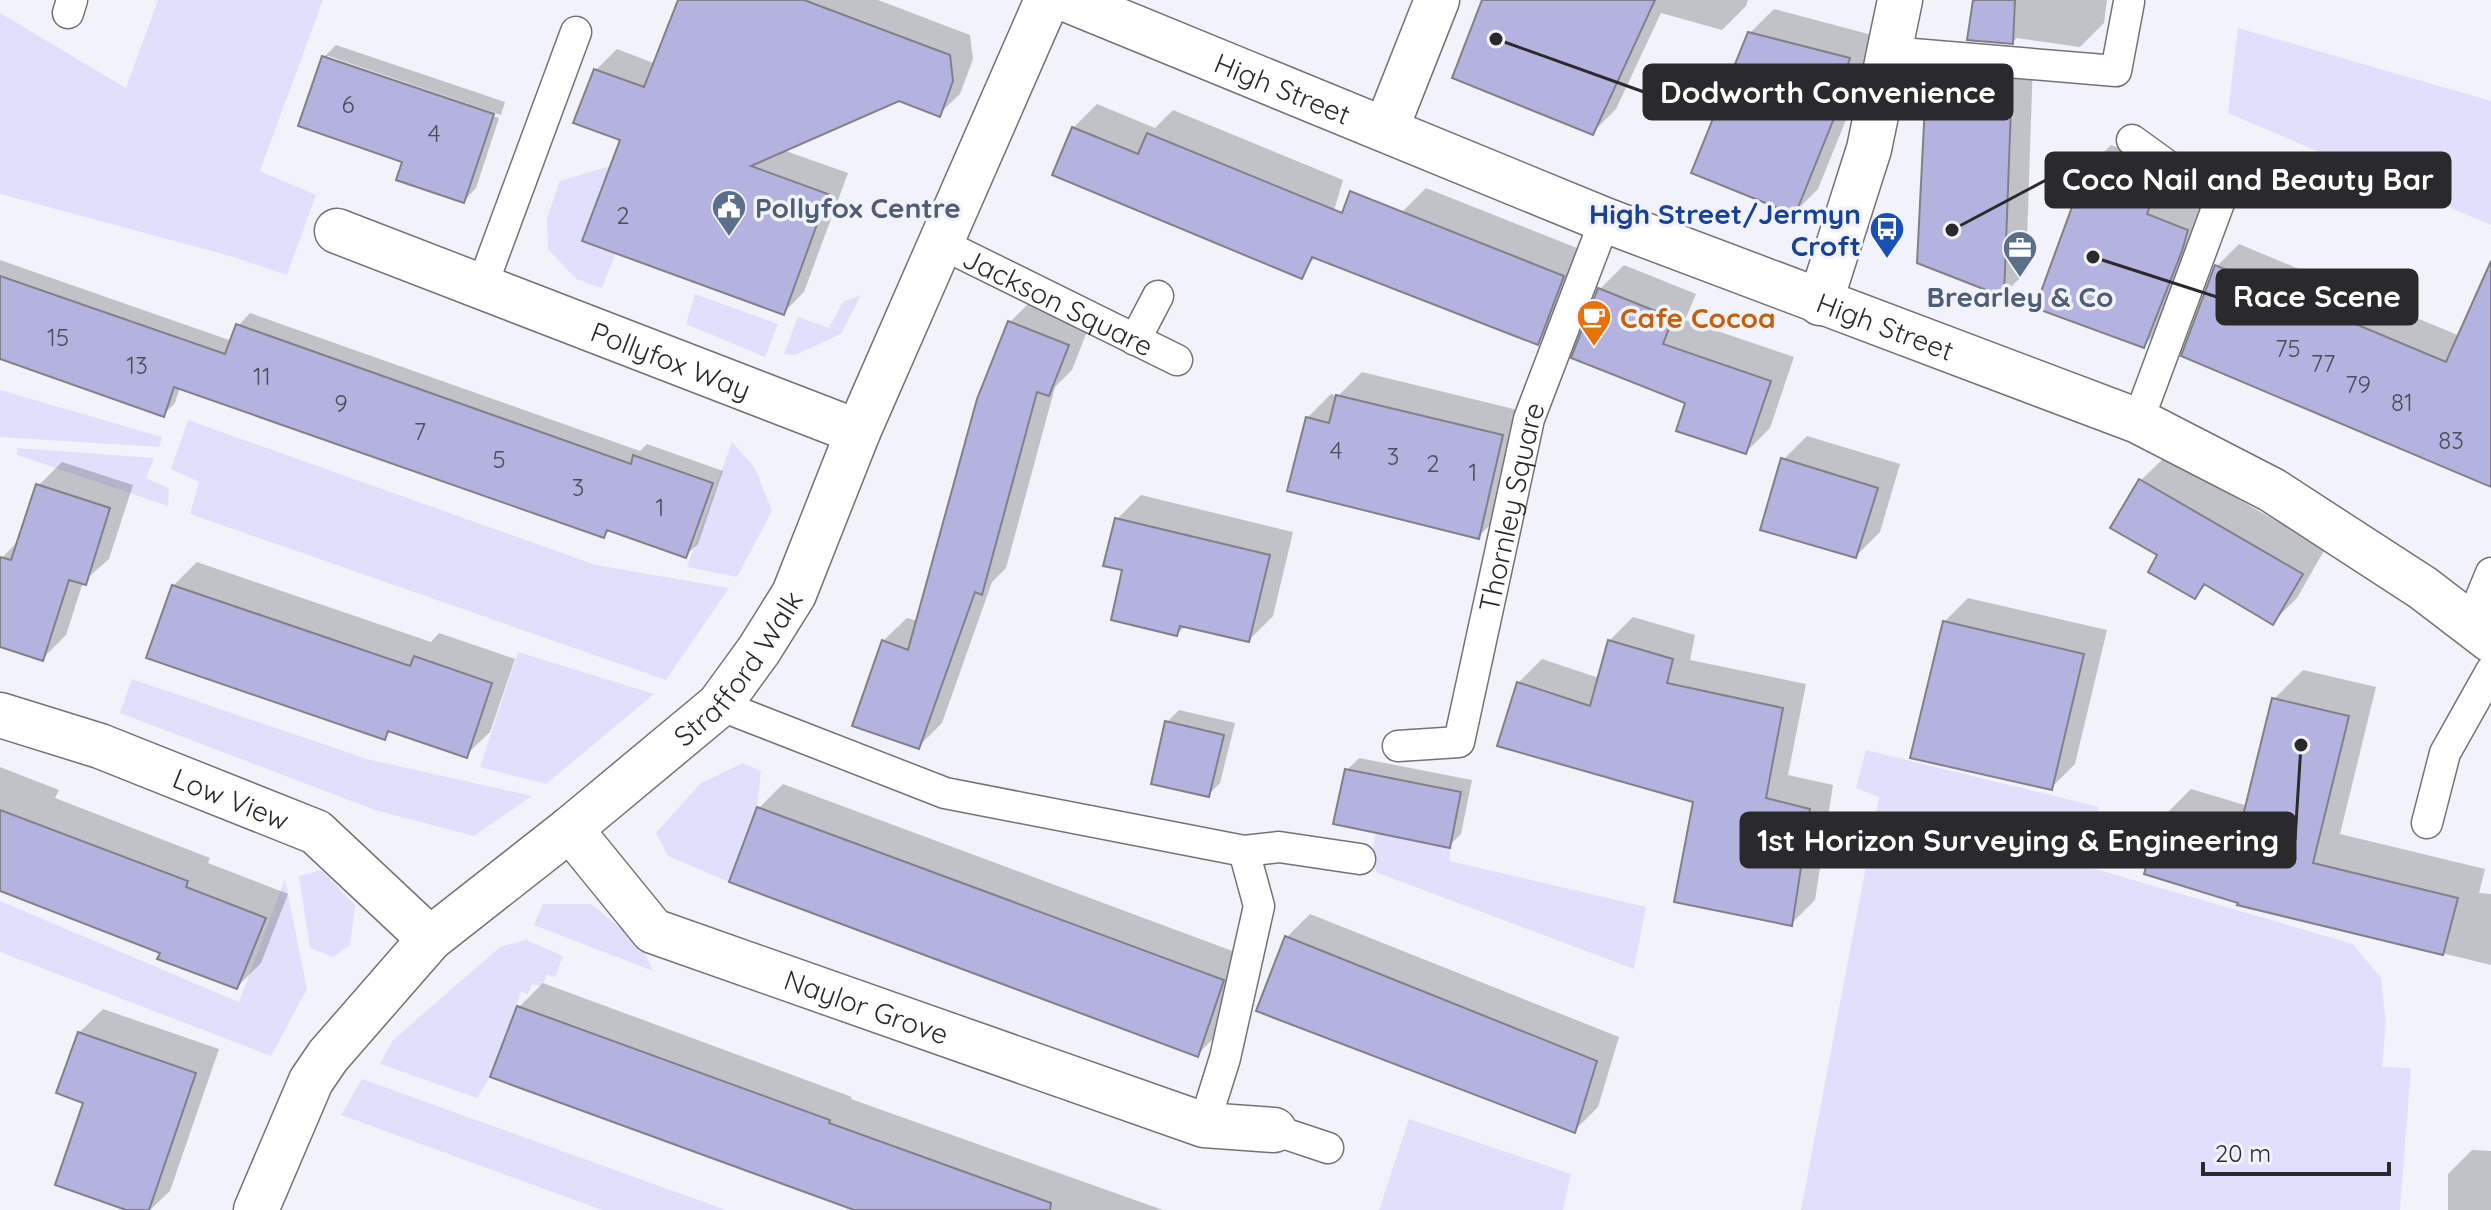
<svg xmlns="http://www.w3.org/2000/svg" width="2491" height="1210" font-family="Quicksand,sans-serif">
  <style>
    .green { fill: #e0e0fd }
    .shadow { fill: #0003 }
    .building { fill: #b4b3df; stroke: #808088; stroke-width: 2 }
    .lines { fill: none; stroke-linecap: round; stroke-linejoin: round }
    .service-casing { stroke: #727279; stroke-width: 33 }
    .minor-casing { stroke: #727279; stroke-width: 47 }
    .secondary-casing { stroke: #727279; stroke-width: 47 }
    .service { stroke: #fff; stroke-width: 30 }
    .minor { stroke: #fff; stroke-width: 44 }
    .secondary { stroke: #fff; stroke-width: 44 }
    .labels { text-anchor: middle; dominant-baseline: central; stroke-width: 7; stroke-linejoin: round; paint-order: stroke }
    .number-label { font-size: 24px; fill: #4c4c5a }
    .street-label { font-size: 28px; fill: #2a2a2d; stroke: #f2f2fb }
    .service-label { font-size: 28px; font-weight: bold; fill: #4e5e75; stroke: #f2f2fb; text-anchor: start }
    .transit-label { font-size: 28px; font-weight: bold; fill: #164399; stroke: #f2f2fb; text-anchor: end }
    .food-label { font-size: 28px; font-weight: bold; fill: #c56008; stroke: #f2f2fb; text-anchor: start }
    .leader { fill: none; stroke: #2a2a2d; stroke-width: 3 }
    .callout-dot { fill: #2a2a2d; stroke: #f2f2fb; stroke-width: 3 }
    .callout { fill: #2a2a2d; stroke: #2a2a2d; stroke-width: 3 }
    .callout-label { font-size: 30px; text-anchor: middle; font-weight: bold; fill: #fff }
  </style>
  <rect width="100%" height="100%" fill="#f2f2fb"/>
  <!-- green -->
  <g class="green">
    <path d="M158,0H323L260,171L316,195L287,275L230,256L0,194V13L126,88Z"/>
    <path d="M2238,28L2491,101V225L2228,113Z"/>
    <path d="M610,166L582,241L615,254L602,288L576,279L548,249L547,217L560,181Z"/>
    <path d="M695,294L778,324L765,357L686,324Z"/>
    <path d="M861,295L841,334L795,355L784,354L798,317L829,328L843,302Z"/>
    <path d="M0,390L162,437L159,447L0,437Z"/>
    <path d="M188,420L596,565L729,588L666,680L190,514L199,482L171,469Z"/>
    <path d="M732,442L755,468L772,511L737,577L687,567Z"/>
    <path d="M17,448L154,458L146,478L169,488L168,506L17,455Z"/>
    <path d="M518,652L654,694L546,784L480,767Z"/>
    <path d="M132,679L367,759L532,796L474,836L375,810L120,713Z"/>
    <path d="M1866,750L2099,807L2085,866L2353,944L2381,978L2386,1023L2382,1067L2411,1068L2400,1210H1801L1879,797L1856,788Z"/>
    <path d="M743,763L761,771L757,807L729,882L668,856L656,833L701,783Z"/>
    <path d="M1376,833L1450,848V861L1646,907L1634,969L1378,873L1369,863Z"/>
    <path d="M321,870L355,905L350,945L333,957L310,948L299,876Z"/>
    <path d="M285,879L307,989L271,1056L0,952V901L239,1002Z"/>
    <path d="M543,904H591L640,944L653,971L534,925Z"/>
    <path d="M526,940L563,956L555,977L547,975L542,987L532,984L528,994L521,992L490,1077L477,1098L380,1064L393,1040L500,947Z"/>
    <path d="M362,1079L726,1210H602L341,1115Z"/>
    <path d="M1409,1119L1571,1174L1563,1210H1379Z"/>
  </g>
  <!-- shadow -->
  <g class="shadow">
    <path d="M680,0H878L970,35L973,59L960,94L939,114L899,99L783,150L848,173L804,292L783,313L622,139L596,70L617,49L656,64Z"/>
    <path d="M1484,0H1748L1746,6L1722,30L1661,13L1616,109L1592,133Z"/>
    <path d="M1975,0H2107L2104,23L2080,47L2017,38L2012,42Z"/>
    <path d="M1774,9L1872,35L1871,58L1818,189L1794,213L1750,33Z"/>
    <path d="M336,45L505,102L501,115L328,56V60L499,118L476,188L464,201L324,57Z"/>
    <path d="M2033,59L2026,272L2004,294L1928,85L1951,63Z"/>
    <path d="M1097,104L1155,128L1173,110L1343,180L1322,251L1298,275L1073,128Z"/>
    <path d="M2111,145L2177,170L2169,192L2209,207L2166,323L2143,346L2088,168Z"/>
    <path d="M1426,188L1587,252L1561,319L1537,343L1402,212Z"/>
    <path d="M2239,244L2460,336L2491,266V485L2217,266Z"/>
    <path d="M0,260L232,341L238,326L250,313L640,451L647,444L723,471L698,544L685,556L611,529L604,536L180,387L175,403L163,415L0,357Z"/>
    <path d="M1624,265L1696,294L1685,320L1794,357L1770,428L1746,452L1687,402L1600,289Z"/>
    <path d="M1033,299L1091,321L1072,370L1055,387L1006,568L992,582L942,723L918,747L883,641L907,618L918,621L1010,322Z"/>
    <path d="M1362,372L1526,412L1502,513L1478,537L1307,418L1331,394L1338,396Z"/>
    <path d="M1807,436L1900,464L1880,532L1856,556L1783,460Z"/>
    <path d="M2165,457L2325,549L2297,598L2273,622L2207,584L2195,596L2160,554L2141,480Z"/>
    <path d="M62,462L133,485L109,559L83,582L66,635L42,659L0,645V560L20,539L38,486Z"/>
    <path d="M1141,495L1293,532L1273,616L1249,640L1186,625L1177,634L1125,568L1117,519Z"/>
    <path d="M197,562L431,642L439,633L515,659L490,732L466,755L392,730L384,738L173,586Z"/>
    <path d="M1968,598L2107,630L2075,764L2051,788L1944,622Z"/>
    <path d="M1633,617L1695,635L1690,660L1806,684L1788,775L1833,785L1815,900L1791,924L1696,801L1518,683L1542,659L1599,678L1609,641Z"/>
    <path d="M2303,670L2376,687L2340,834L2485,869L2479,893L2491,894V965L2240,904L2162,818L2191,789L2248,806L2274,699Z"/>
    <path d="M1179,710L1235,723L1220,783L1208,795L1167,722Z"/>
    <path d="M1359,758L1472,780L1461,834L1449,846L1347,770Z"/>
    <path d="M0,767L59,790L55,798L210,858L208,863L288,894L261,963L237,987L0,880Z"/>
    <path d="M783,784L1246,956L1221,1031L1197,1055L759,808Z"/>
    <path d="M1310,914L1619,1037L1598,1107L1574,1131L1286,938Z"/>
    <path d="M543,983L852,1097L851,1099L1163,1210H863L519,1007Z"/>
    <path d="M103,1009L219,1049L170,1191L150,1210H132L86,1102L79,1033Z"/>
    <path d="M2472,1150L2491,1151V1210H2448V1174Z"/>
  </g>
  <!-- building -->
  <g class="building">
    <path d="M678,0H804L950,55L953,81L940,117L899,101L751,166L828,194L784,315L582,241L620,140L573,123L594,69L644,87Z"/>
    <path d="M1482,0H1655L1593,135L1452,78Z"/>
    <path d="M1973,0H2015L2013,44L1967,40Z"/>
    <path d="M1748,32L1850,58L1843,81H1849L1795,215L1691,173Z"/>
    <path d="M322,56L494,114L464,203L396,180L402,162L298,126Z"/>
    <path d="M1962,76L2012,80L2004,297L1917,263L1926,84L1960,86Z"/>
    <path d="M1072,127L1138,154L1147,133L1342,213L1350,191L1564,276L1538,345L1312,257L1302,279L1052,175Z"/>
    <path d="M2087,166L2155,192L2147,214L2188,230L2182,251L2144,348L2035,308Z"/>
    <path d="M2491,261V487L2181,356L2215,265L2446,362Z"/>
    <path d="M0,276L225,354L236,324L631,464L633,455L713,483L686,558L607,530L604,538L174,387L164,417L0,359Z"/>
    <path d="M1598,288L1673,318L1663,344L1771,381L1746,454L1676,431L1685,403L1571,358Z"/>
    <path d="M1008,321L1069,345L1049,396L1037,392L982,595L975,592L919,749L852,726L882,640L908,650L977,399Z"/>
    <path d="M1336,395L1503,435L1479,539L1287,491L1306,417L1329,423Z"/>
    <path d="M1781,458L1878,488L1856,558L1760,530Z"/>
    <path d="M2139,479L2303,574L2273,625L2204,584L2195,599L2148,572L2157,555L2110,528Z"/>
    <path d="M36,484L110,508L86,585L69,580L43,661L0,647V557L11,560Z"/>
    <path d="M1115,518L1270,555L1249,642L1180,626L1177,636L1111,620L1122,570L1103,566Z"/>
    <path d="M172,585L410,666L414,656L492,683L467,758L388,731L385,740L146,658Z"/>
    <path d="M1943,621L2084,654L2052,790L1910,758Z"/>
    <path d="M1608,640L1673,659L1667,683L1783,708L1766,798L1810,809L1792,926L1674,902L1693,802L1497,746L1517,682L1590,706Z"/>
    <path d="M2272,698L2349,716L2313,863L2458,898L2443,955L2237,905L2238,903L2144,874L2160,817L2237,840Z"/>
    <path d="M1165,721L1224,735L1209,797L1151,784Z"/>
    <path d="M1345,769L1461,792L1450,848L1333,824Z"/>
    <path d="M757,807L1224,980L1198,1057L729,882Z"/>
    <path d="M0,810L188,881L186,887L266,918L237,989L157,959L160,953L0,891Z"/>
    <path d="M1285,936L1597,1061L1575,1133L1256,1011Z"/>
    <path d="M517,1006L830,1120L829,1123L1051,1203L1050,1210H854L490,1077Z"/>
    <path d="M78,1032L196,1073L149,1210H126L55,1185L83,1103L56,1093Z"/>
  </g>
  <g class="lines">
    <defs>
      <g id="service">
        <path d="M68,13L72,0"/>
        <path d="M1889,52L2116,71L2129,2"/>
        <path d="M2132,140L2219,203L2138,421"/>
        <path id="s1" d="M940,243L1177,360"/>
        <path d="M482,286L576,32"/>
        <path d="M1135,340L1158,296"/>
        <path d="M2470,624L2491,573"/>
        <path d="M719,705L945,793L1244,851L1259,906L1225,1058L1204,1125"/>
        <path id="s2" d="M1398,746L1459,742L1529,419L1605,220"/>
        <path d="M2427,823L2445,753L2491,671"/>
        <path d="M1244,851L1279,847L1360,859"/>
        <path d="M1274,1130L1328,1148"/>
      </g>
      <g id="minor">
        <path d="M1386,129L1437,0"/>
        <path id="s3" d="M337,231L858,432"/>
        <path d="M1820,303L1869,149L1900,0"/>
        <path id="s4" d="M0,715L100,746L316,832L430,939"/>
        <path id="s5" d="M570,829L653,931L1204,1125L1274,1130"/>
        <path id="s6" d="M256,1210L311,1081L328,1056L430,939L570,829L719,705L759,650L794,594L858,432L1047,0"/>
      </g>
      <g id="secondary">
        <path id="s7" d="M1068,0L1605,220L2138,421L2272,490L2423,588L2491,640"/>
      </g>
    </defs>
    <!-- service casing -->
    <use href="#service" class="service-casing"/>
    <!-- minor casing -->
    <use href="#minor" class="minor-casing"/>
    <!-- secondary casing -->
    <use href="#secondary" class="secondary-casing"/>
    <!-- service -->
    <use href="#service" class="service"/>
    <!-- minor -->
    <use href="#minor" class="minor"/>
    <!-- secondary -->
    <use href="#secondary" class="secondary"/>
  </g>
  <!-- icons -->
  <defs>
    <symbol id="civic-pin" viewBox="-11 -11 22 30"><path d="M0 17L-7.5 6A9.5 9.5 0 1 1 7.5 6Z" fill="#5c6f8a" stroke="#f2f2fb"/><path d="M-.6-6.5H3V-4.5H.6V-3L4-1V1h2V6H-6V1h2V-1L-.6-3ZM-1.2 2.5V6h2.4V2.5Z" fill="#fff"/></symbol>
    <symbol id="bus-pin" viewBox="-11 -11 22 30"><path d="M0 17L-7.5 6A9.5 9.5 0 1 1 7.5 6Z" fill="#1a4fb4" stroke="#f2f2fb"/><path d="M-5-6H5V4H4V6H2V4H-2V6H-4V4H-5ZM-3.5-4V0h7V-4ZM-3.5 1.2v1.5H-2V1.2ZM2 1.2v1.5H3.5V1.2Z" fill="#fff"/></symbol>
    <symbol id="office-pin" viewBox="-11 -11 22 30"><path d="M0 17L-7.5 6A9.5 9.5 0 1 1 7.5 6Z" fill="#5c6f8a" stroke="#f2f2fb"/><path d="M-6-3h4V-5.5h4V-3h4V5H-6ZM-1-4.5V-3h2v-1.5ZM-6 0V1H6V0Z" fill="#fff"/></symbol>
    <symbol id="cafe-pin" viewBox="-11 -11 22 30"><path d="M0 17L-7.5 6A9.5 9.5 0 1 1 7.5 6Z" fill="#e8710a" stroke="#f2f2fb"/><path d="M-5.5-4.5H6V0H3Q3 3.5 0 3.5H-2.5Q-5.5 3.5-5.5 0ZM3-3.2v2h1.7v-2ZM-6 4.5H4V6H-6Z" fill="#fff"/></symbol>
  </defs>
  <g fill-rule="evenodd">
    <use href="#civic-pin" x="709" y="187" width="40" height="54"/>
    <use href="#bus-pin" x="1867" y="209" width="40" height="54"/>
    <use href="#office-pin" x="2000" y="228" width="40" height="54"/>
    <use href="#cafe-pin" x="1574" y="297" width="40" height="54"/>
  </g>
  <g class="labels">
    <!-- number labels -->
    <g class="number-label">
      <text x="348" y="104">6</text>
      <text x="434" y="133">4</text>
      <text x="623" y="215">2</text>
      <text x="58" y="337">15</text>
      <text x="2288" y="348">75</text>
      <text x="2323" y="363">77</text>
      <text x="137" y="365">13</text>
      <text x="262" y="376">11</text>
      <text x="2358" y="384">79</text>
      <text x="2402" y="402">81</text>
      <text x="341" y="403">9</text>
      <text x="420" y="431">7</text>
      <text x="2451" y="440">83</text>
      <text x="1336" y="450">4</text>
      <text x="1393" y="456">3</text>
      <text x="499" y="459">5</text>
      <text x="1433" y="463">2</text>
      <text x="1473" y="472">1</text>
      <text x="578" y="487">3</text>
      <text x="660" y="507">1</text>
    </g>
    <!-- street labels -->
    <g class="street-label">
      <text stroke="none"><textPath href="#s7" startOffset="232">High Street</textPath></text>
      <text stroke="none"><textPath href="#s1" startOffset="132">Jackson Square</textPath></text>
      <text stroke="none"><textPath href="#s7" startOffset="880">High Street</textPath></text>
      <text stroke="none"><textPath href="#s3" startOffset="358">Pollyfox Way</textPath></text>
      <text stroke="none"><textPath href="#s2" startOffset="302">Thornley Square</textPath></text>
      <text stroke="none"><textPath href="#s6" startOffset="738">Strafford Walk</textPath></text>
      <text stroke="none"><textPath href="#s4" startOffset="246">Low View</textPath></text>
      <text stroke="none"><textPath href="#s5" startOffset="358">Naylor Grove</textPath></text>
    </g>
    <!-- service labels -->
    <g class="service-label">
      <text x="755" y="207">Pollyfox Centre</text>
      <text x="2020" y="296" text-anchor="middle">Brearley &amp; Co</text>
    </g>
    <!-- transit labels -->
    <g class="transit-label">
      <text x="1861" y="213">High Street/Jermyn<tspan x="1861" dy="32">Croft</tspan></text>
    </g>
    <!-- food labels -->
    <g class="food-label">
      <text x="1620" y="317">Cafe Cocoa</text>
    </g>
  </g>
  <!-- callouts -->
  <path class="leader" d="M1496 39L1644 92M1952 230L2046 180M2093 257L2217 297M2301 745L2295 840"/>
  <g class="callout-dot">
    <circle cx="1496" cy="39" r="8"/>
    <circle cx="1952" cy="230" r="8"/>
    <circle cx="2093" cy="257" r="8"/>
    <circle cx="2301" cy="745" r="8"/>
  </g>
  <g class="callout">
    <rect x="1644" y="65" width="368" height="54" rx="8"/>
    <rect x="2046" y="153" width="404" height="54" rx="8"/>
    <rect x="2217" y="270" width="200" height="54" rx="8"/>
    <rect x="1741" y="813" width="554" height="54" rx="8"/>
  </g>
  <g class="callout-label">
    <text x="1828" y="103">Dodworth Convenience</text>
    <text x="2248" y="190">Coco Nail and Beauty Bar</text>
    <text x="2317" y="307">Race Scene</text>
    <text x="2018" y="851">1st Horizon Surveying &amp; Engineering</text>
  </g>
  <!-- scale -->
  <path d="M2203 1162v12h186v-12" fill="none" stroke="#2a2a2d" stroke-width="4"/>
  <text x="2215" y="1162" font-size="24" fill="#2a2a2d" stroke="#f2f2fb" stroke-width="6" paint-order="stroke">20 m</text>
</svg>
